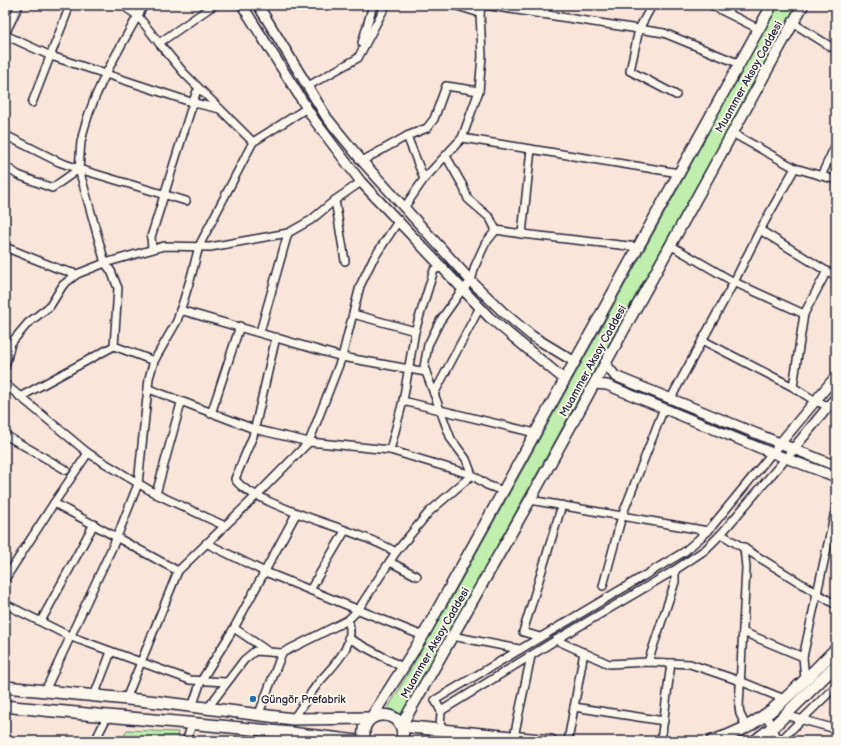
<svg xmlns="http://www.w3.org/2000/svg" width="841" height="746" font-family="'Balsamiq Sans',sans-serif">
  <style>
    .green { fill: #bfeead; stroke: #708874 }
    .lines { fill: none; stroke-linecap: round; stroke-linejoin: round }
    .minor-casing { stroke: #22223b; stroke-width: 10 }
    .tertiary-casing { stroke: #22223b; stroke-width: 12 }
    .secondary-casing { stroke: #22223b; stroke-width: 13 }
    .primary-casing { stroke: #22223b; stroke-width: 14 }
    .minor { stroke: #fbf7ec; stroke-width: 7 }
    .tertiary { stroke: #fbf7ec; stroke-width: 9 }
    .secondary { stroke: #fbf7ec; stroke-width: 10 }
    .primary { stroke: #fbf7ec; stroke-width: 11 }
    .poi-dot { fill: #1f6fb2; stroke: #fbf7ec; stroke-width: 1.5 }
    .labels { text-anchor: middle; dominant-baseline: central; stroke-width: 4; stroke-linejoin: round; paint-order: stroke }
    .street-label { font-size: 11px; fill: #22223b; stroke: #fbf7ec }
    .poi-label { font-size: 11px; fill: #22223b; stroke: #fbf7ec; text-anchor: start }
  </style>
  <rect width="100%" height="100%" fill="#f9e5da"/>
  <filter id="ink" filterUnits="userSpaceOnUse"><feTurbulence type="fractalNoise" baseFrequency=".025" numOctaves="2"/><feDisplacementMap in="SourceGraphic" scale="8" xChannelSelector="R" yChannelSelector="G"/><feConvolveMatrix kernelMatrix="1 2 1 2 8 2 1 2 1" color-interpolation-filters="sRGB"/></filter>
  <g filter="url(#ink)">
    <!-- green -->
    <g class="green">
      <path d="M777,5H797L403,715L388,708L451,599L673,198Z"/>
      <path d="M127,730L178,732L176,741H122Z"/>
    </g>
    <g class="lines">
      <defs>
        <g id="minor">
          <path d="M122,5L138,16L159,43L214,5"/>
          <path d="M144,5C121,46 90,95 81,142C80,151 80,160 79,169L186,201"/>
          <path d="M454,5L480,13"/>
          <path d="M484,5L664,33L740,64"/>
          <path d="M652,5L639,29L630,71L676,95"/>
          <path d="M711,5L759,29"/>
          <path d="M543,14L548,5"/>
          <path d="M793,23L836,50"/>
          <path d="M5,34L19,5"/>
          <path d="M5,35L51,56L194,103L220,109"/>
          <path d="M159,43L184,73L253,142"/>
          <path d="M362,43L373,5"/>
          <path d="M308,86L358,58L386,5"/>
          <path d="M32,103L67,13"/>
          <path d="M732,133L795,168L836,180"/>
          <path d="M5,135L59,162L79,169"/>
          <path d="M407,136L424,179"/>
          <path d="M462,138L679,173"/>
          <path d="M446,156L463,186L468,199L490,218L496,230"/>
          <path d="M362,161L407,136L427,128L434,119L446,86L479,91"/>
          <path d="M5,166L18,175L52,188L79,169"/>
          <path d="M79,169L105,263L111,271L118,288L114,346L154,361"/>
          <path d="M821,176L836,144"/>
          <path d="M335,200L345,261"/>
          <path d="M404,208L424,179L462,138L479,91L482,56L480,13L482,5"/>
          <path d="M760,230L836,277"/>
          <path d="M522,234L531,149"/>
          <path d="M670,245L734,282L804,314"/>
          <path d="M5,247L59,269L77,274"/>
          <path d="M152,249L151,237L196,93L199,89"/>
          <path d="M180,310L342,357L426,372"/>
          <path d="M353,314L415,331"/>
          <path d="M260,332L288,233"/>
          <path d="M276,337L253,436L235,479C242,490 257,495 268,501C310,521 356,530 396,552"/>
          <path d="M702,340L793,387L815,401L828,406"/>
          <path d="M5,367L11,343L28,323L50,306L63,285L77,274L105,263L164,246L210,247L288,233L311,220L335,200L361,182"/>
          <path d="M5,384L88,453L156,494L225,526"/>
          <path d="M793,387L804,314L827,271"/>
          <path d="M149,389L254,429L309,442L390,450L472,475L429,512L396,552L358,610L348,620L282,653L255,651L244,660L207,709"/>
          <path d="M434,394L480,307"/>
          <path d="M20,397L114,346"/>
          <path d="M671,398L734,282L760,230L795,168"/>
          <path d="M403,401L415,331L434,270L444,267"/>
          <path d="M211,414L240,326"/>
          <path d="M5,435L66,470"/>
          <path d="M390,450L403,401L535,433"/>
          <path d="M503,491L487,485L472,475L466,459L451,439L424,367L428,345L440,321L459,294L471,281L475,266L485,244L496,230L522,234L638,247"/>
          <path d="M156,494L181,403"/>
          <path d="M530,500L708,531"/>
          <path d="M54,503L178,571L126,699"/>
          <path d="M721,534L836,605"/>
          <path d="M206,543L263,571L423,636"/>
          <path d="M744,547L746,568L739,707L740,714L747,728"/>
          <path d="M390,562L417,576"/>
          <path d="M178,571L257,495L309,442L342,357L360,286L372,261L399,220"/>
          <path d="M5,579L54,503L88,453"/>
          <path d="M603,586L622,516L664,408"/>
          <path d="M310,590L345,531"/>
          <path d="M5,604L69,636L190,680L226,682"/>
          <path d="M41,621L94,524"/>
          <path d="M234,628L266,650"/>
          <path d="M743,632L803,657"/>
          <path d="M452,636L519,649"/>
          <path d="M540,637L523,632L562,505"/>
          <path d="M348,638L404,668"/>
          <path d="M556,640L609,664L648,662L690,664L740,681L784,699"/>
          <path d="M648,662L675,582V570"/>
          <path d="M805,679L803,657L836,507"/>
          <path d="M45,691L117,537L138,484L149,378L154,361L177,321L191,277L199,246L253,142L307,108"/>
          <path d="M94,696L111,652"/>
          <path d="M192,707L201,681L234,628L296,514"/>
          <path d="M574,707L664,721"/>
          <path d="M441,711L556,640L675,570L705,550L721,534L786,458"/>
          <path d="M766,715L779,741"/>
          <path d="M785,715L836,729"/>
          <path d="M258,716L282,653"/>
          <path d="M293,719C301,708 308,697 316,686C330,668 358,646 348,620"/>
          <path d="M440,730L441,711L435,700L684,552L708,531L772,453"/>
          <path d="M514,737L531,656"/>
          <path d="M95,741L107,717"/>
          <path d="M186,741L193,722"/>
          <path d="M279,741L282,731"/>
          <path d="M568,741L584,652"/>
          <path d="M661,741L671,663"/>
          <path d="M780,741L836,686"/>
        </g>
        <g id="tertiary">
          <path d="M242,5L315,121L361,182L489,317L565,380"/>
          <path d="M258,5L327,118L362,161L471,281L503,312L532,336L575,362"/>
          <path d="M605,363L615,376L836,466"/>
          <path d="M594,384L607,385L772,453L836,477"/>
          <path d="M777,447L836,376"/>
          <path d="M790,453L836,397"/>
        </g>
        <g id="secondary">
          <path d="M371,718L423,636L772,5"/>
          <path d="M401,726L530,500L803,5"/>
        </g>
        <g id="primary">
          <path d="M5,687L158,702L293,719L371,718"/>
          <path d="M5,706C122,719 240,725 357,741"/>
          <path d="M401,726L551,741"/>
          <path d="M365,741C355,705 413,708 401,741"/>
          <path d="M712,741C766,726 797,687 836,649"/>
          <path d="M755,741L773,727L836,665"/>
        </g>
      </defs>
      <!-- minor casing -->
      <use href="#minor" class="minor-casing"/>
      <!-- tertiary casing -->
      <use href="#tertiary" class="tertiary-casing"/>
      <!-- secondary casing -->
      <use href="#secondary" class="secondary-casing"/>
      <!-- primary casing -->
      <use href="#primary" class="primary-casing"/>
      <!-- minor -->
      <use href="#minor" class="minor"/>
      <!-- tertiary -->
      <use href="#tertiary" class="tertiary"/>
      <!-- secondary -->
      <use href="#secondary" class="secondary"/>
      <!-- primary -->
      <use href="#primary" class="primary"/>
    </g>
  </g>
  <!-- markers -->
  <circle class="poi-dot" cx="253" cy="699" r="4"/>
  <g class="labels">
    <!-- street labels -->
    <g class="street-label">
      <text transform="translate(749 77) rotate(-61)">Muammer Aksoy Caddesi</text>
      <text transform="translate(593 361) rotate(-61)">Muammer Aksoy Caddesi</text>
      <text transform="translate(435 643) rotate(-60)">Muammer Aksoy Caddesi</text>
    </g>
    <!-- poi labels -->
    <g class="poi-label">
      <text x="261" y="699">Güngör Prefabrik</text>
    </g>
  </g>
  <!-- margin -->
  <rect width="841" height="746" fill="none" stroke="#fbf7ec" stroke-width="20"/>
  <rect x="10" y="10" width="821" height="726" fill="none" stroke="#22223b" stroke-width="1.5" filter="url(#ink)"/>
</svg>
